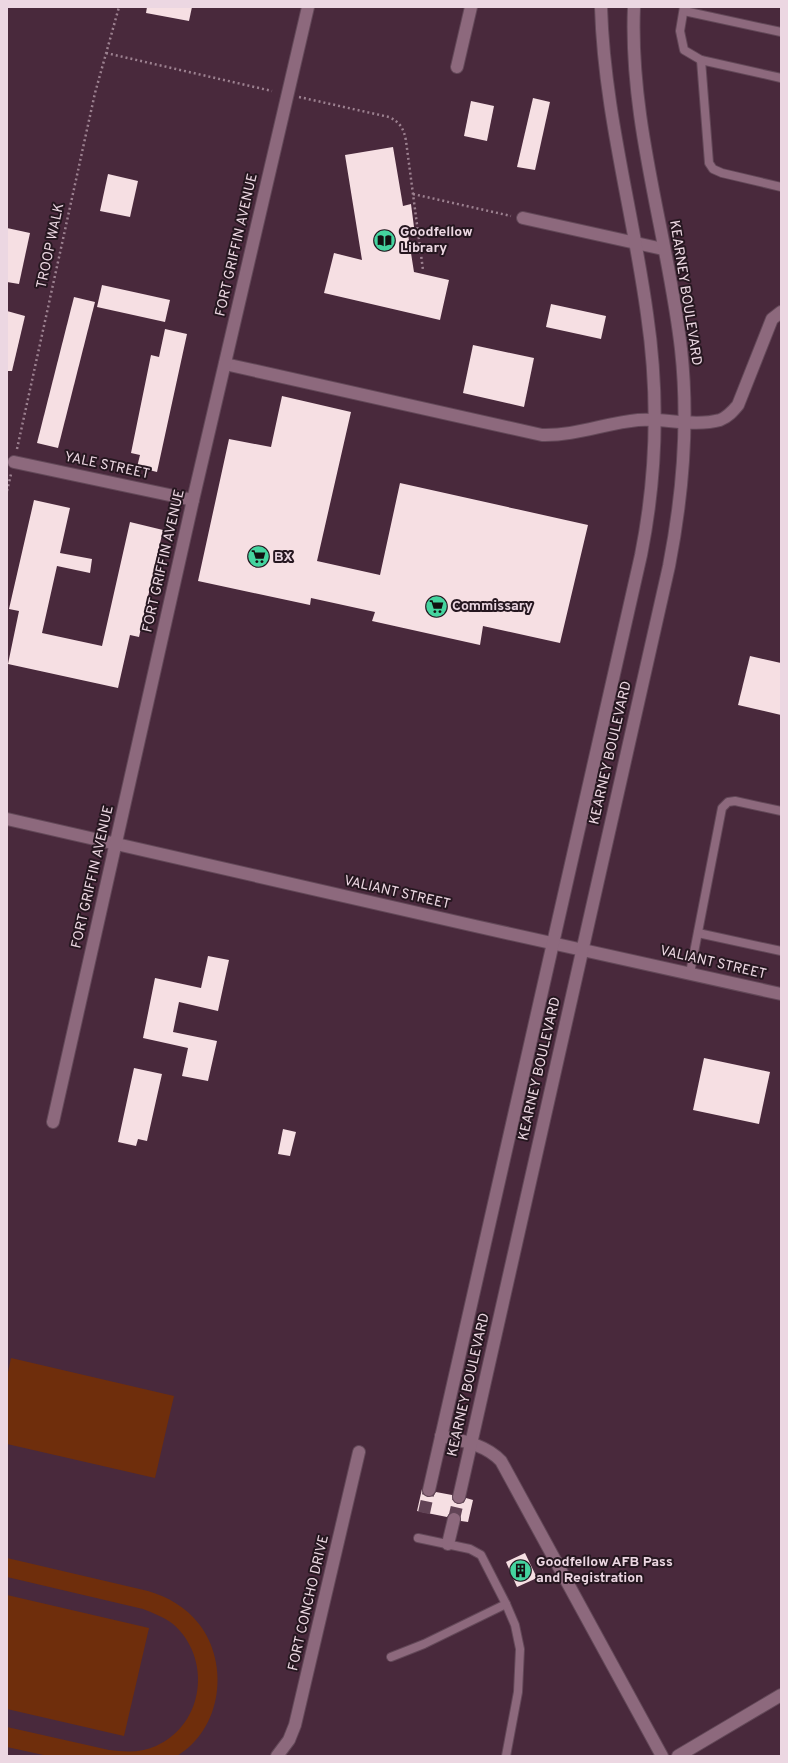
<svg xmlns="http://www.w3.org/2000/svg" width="788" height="1763" font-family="Overpass,sans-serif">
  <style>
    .green { fill: #6f2e0c }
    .building { fill: #f6dfe3 }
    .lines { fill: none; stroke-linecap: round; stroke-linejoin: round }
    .secondary-tunnel { stroke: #614355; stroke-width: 12; stroke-dasharray: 12 6; stroke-linecap: butt }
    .lane-casing { stroke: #634858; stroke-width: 10 }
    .street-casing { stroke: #634858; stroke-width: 14 }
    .secondary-casing { stroke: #634858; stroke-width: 14 }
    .path { stroke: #9c8190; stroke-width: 2.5; stroke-dasharray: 2 3; stroke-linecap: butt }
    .lane { stroke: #8d697d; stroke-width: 8 }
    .street { stroke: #8d697d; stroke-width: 12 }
    .secondary { stroke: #8d697d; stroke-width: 12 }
    .labels { text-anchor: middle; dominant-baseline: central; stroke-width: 4; stroke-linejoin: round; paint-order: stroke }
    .poi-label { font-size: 14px; font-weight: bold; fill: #ecd7e2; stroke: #261720; text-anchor: start }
    .street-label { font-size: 14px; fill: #ecd7e2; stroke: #261720 }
  </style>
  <rect width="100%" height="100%" fill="#49293c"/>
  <!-- green -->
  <g class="green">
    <path d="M11,1358L174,1396L155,1478L7,1444V1377Z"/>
    <path d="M7,1558L148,1591C168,1597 186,1607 199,1624C230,1664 222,1729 177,1756H48L7,1747V1727L109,1750C125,1752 141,1753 156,1746C205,1724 212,1658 173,1624C164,1617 153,1613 143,1609L7,1577Z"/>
    <path d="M7,1595L149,1628L124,1736L7,1709Z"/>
  </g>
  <!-- building -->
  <g class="building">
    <path d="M147,7H192L189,21L146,13Z"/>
    <path d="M533,98L550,102L535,170L517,167Z"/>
    <path d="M471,101L494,106L487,141L464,136Z"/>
    <path d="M393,147L403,206L411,204L414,227L407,228L414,272L449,280L440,320L324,293L334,253L362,260L345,155Z"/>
    <path d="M108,174L138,181L130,217L100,211Z"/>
    <path d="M7,228L30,233L19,284L7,282Z"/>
    <path d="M102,285L170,300L165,322L97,307Z"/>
    <path d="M74,297L95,302L58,448L37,443Z"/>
    <path d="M551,304L606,316L601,339L546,327Z"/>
    <path d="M7,311L25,316L12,371H7Z"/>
    <path d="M165,329L187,334L157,472L137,467L140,455L131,453L151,355L159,357Z"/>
    <path d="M473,345L534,358L524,407L463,393Z"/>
    <path d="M282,396L351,412L317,561L380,575L400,483L588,525L560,643L483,626L480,645L372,621L375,612L311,598L310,605L198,581L229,439L271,447Z"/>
    <path d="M34,500L70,508L60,553L92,559L90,573L57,566L42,633L102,646L130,522L163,530L139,637L130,635L118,688L8,664L19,611L9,609Z"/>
    <path d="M750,656L781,663V715L738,705Z"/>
    <path d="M208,956L229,960L218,1011L179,1002L173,1032L217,1041L208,1081L182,1076L188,1048L143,1038L155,978L201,988Z"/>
    <path d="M704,1058L770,1072L759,1124L693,1110Z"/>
    <path d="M134,1068L162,1074L147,1141L138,1139L136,1146L118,1142Z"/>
    <path d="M283,1129L296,1132L290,1156L278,1154Z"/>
    <path d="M422,1489L424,1495L428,1497L434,1495L436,1492L452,1495L454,1502L458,1504L464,1502L466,1498L473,1500L468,1522L461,1521L459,1514L455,1512L449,1514L447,1517L417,1511Z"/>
    <path d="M525,1553L537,1578L517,1587L506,1562Z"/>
  </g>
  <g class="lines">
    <!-- secondary-tunnel -->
    <g class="secondary-tunnel">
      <path d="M424,1513L429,1490"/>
      <path d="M454,1519L459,1497"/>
    </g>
    <defs>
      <g id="lane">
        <path d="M684,7L680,31L684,50L701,60L781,78"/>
        <path d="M684,11L781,32"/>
        <path d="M701,60L709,163L713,169L722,173L781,187"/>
        <path d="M698,933L781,951"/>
        <path d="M690,973L722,808L728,802L735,801L781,811"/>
        <path d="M418,1538L470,1549L481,1555L506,1604L515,1625L520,1649L518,1692L506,1756"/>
        <path d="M391,1657L424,1644L506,1604"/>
      </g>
      <g id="street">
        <path d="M457,67L471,7"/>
        <path d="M523,218L663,249"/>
        <path d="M225,364L542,435C575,436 606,423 638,420C665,418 694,427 720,420C728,417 733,411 738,405L772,319L781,312"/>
        <path d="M14,462L193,500"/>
        <path d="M7,819L475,926L781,994"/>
        <path d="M53,1122L193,500L308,7"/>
        <path d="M441,1436C462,1441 485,1444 501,1461L662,1756"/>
        <path d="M277,1756L289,1740L295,1725L359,1452"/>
        <path d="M678,1756L781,1695"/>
      </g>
      <g id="secondary">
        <path d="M429,1490L641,555C657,475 659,395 647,314C633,211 604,111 601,7"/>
        <path d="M459,1497L669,566C683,494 689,421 681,349C668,235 629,123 634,7"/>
        <path d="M448,1544L454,1519"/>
      </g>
    </defs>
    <!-- lane casing -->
    <use href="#lane" class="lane-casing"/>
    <!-- street casing -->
    <use href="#street" class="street-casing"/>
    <!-- secondary casing -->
    <use href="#secondary" class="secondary-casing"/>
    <!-- path -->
    <g class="path">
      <path d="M106,53L272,91"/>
      <path d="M299,97L389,117C400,122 404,129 406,141L423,270"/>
      <path d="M413,194L511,216"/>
      <path d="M17,449L95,93L119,7"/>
      <path d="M7,491L11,474"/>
    </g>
    <!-- lane -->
    <use href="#lane" class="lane"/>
    <!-- street -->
    <use href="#street" class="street"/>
    <!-- secondary -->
    <use href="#secondary" class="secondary"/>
  </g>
  <!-- icons -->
  <defs>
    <symbol id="library-disc" viewBox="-11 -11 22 22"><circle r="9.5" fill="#44d49f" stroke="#261720"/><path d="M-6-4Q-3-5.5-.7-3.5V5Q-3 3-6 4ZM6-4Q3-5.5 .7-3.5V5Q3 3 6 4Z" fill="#111"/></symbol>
    <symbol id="supermarket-disc" viewBox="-11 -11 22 22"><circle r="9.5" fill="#44d49f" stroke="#261720"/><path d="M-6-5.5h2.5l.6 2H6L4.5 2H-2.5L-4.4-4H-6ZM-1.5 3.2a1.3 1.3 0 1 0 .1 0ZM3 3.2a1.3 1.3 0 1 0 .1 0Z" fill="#111"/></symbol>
    <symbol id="building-disc" viewBox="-11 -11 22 22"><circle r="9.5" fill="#44d49f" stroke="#261720"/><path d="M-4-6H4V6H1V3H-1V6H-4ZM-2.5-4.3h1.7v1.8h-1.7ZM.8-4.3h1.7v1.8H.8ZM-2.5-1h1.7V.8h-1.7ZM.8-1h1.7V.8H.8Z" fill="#111"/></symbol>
  </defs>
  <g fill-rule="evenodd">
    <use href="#library-disc" x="372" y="228" width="25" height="25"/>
    <use href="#supermarket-disc" x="246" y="544" width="25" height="25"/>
    <use href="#supermarket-disc" x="424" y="594" width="25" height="25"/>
    <use href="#building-disc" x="508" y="1558" width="25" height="25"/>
  </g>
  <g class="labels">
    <!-- poi labels -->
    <g class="poi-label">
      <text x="400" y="232">Goodfellow<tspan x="400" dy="16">Library</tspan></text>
      <text x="274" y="557">BX</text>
      <text x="452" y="606">Commissary</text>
      <text x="536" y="1562">Goodfellow AFB Pass<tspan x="536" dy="16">and Registration</tspan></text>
    </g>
    <!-- street labels -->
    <g class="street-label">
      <text transform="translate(237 245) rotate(-77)">FORT GRIFFIN AVENUE</text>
      <text transform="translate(51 246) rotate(-78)">TROOP WALK</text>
      <text transform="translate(685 293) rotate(81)">KEARNEY BOULEVARD</text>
      <text transform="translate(107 466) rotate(12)">YALE STREET</text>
      <text transform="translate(164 561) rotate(-77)">FORT GRIFFIN AVENUE</text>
      <text transform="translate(611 753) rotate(-77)">KEARNEY BOULEVARD</text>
      <text transform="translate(93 877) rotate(-77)">FORT GRIFFIN AVENUE</text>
      <text transform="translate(397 893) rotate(13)">VALIANT STREET</text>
      <text transform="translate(713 963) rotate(13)">VALIANT STREET</text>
      <text transform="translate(540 1069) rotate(-77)">KEARNEY BOULEVARD</text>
      <text transform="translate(469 1385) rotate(-77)">KEARNEY BOULEVARD</text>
      <text transform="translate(309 1603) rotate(-77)">FORT CONCHO DRIVE</text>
    </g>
  </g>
  <!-- border -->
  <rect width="788" height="1763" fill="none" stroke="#ecd7e2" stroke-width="16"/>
</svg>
